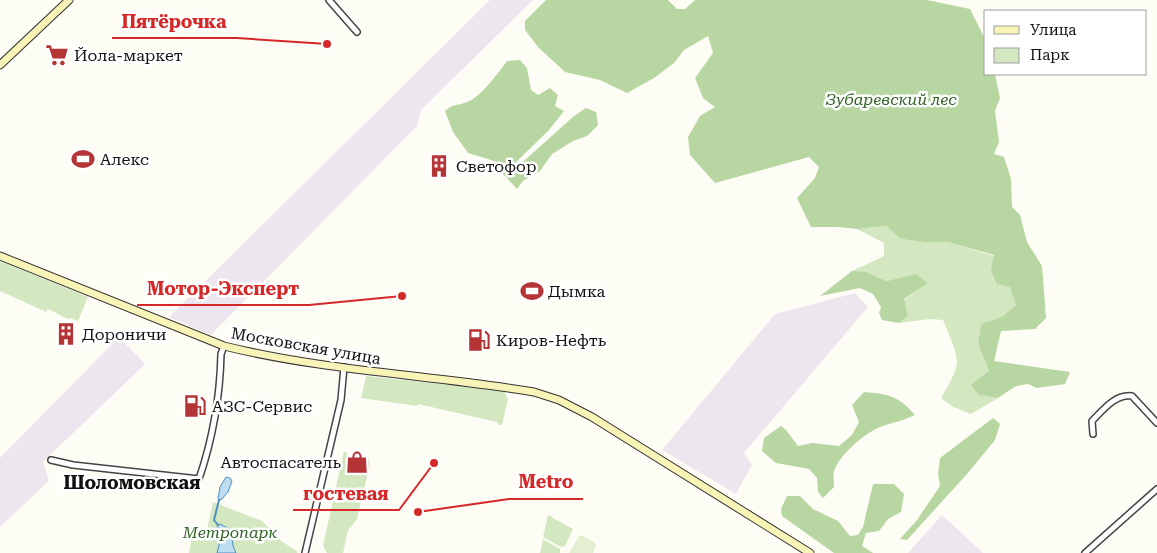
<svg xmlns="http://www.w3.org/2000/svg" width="1157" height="553" font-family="'Roboto Serif',serif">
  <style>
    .industrial { fill: #ede6ee }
    .green { fill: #d3e7c1 }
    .forest { fill: #b7d6a1 }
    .pitch { fill: #e4efd2 }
    .water { fill: #beddf1; stroke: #4c8fc2 }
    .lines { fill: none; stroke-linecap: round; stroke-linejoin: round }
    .stream { stroke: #4c8fc2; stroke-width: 2 }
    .minor-casing { stroke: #444; stroke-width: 8 }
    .secondary-casing { stroke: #333; stroke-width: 9 }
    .minor { stroke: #fff; stroke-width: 5 }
    .secondary { stroke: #f8f3b7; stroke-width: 7 }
    .labels { text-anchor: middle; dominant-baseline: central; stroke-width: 5; stroke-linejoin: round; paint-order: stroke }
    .poi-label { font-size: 16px; fill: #111; stroke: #fff; text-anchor: start }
    .park-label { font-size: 16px; font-style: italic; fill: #316426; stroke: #fff }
    .street-label { font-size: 16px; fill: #111; stroke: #fff }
    .neighbourhood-label { font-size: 18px; font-weight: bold; fill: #111; stroke: #fff }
    .leader { fill: none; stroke: #d62828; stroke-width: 2 }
    .callout-dot { fill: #d62828; stroke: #fff; stroke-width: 2 }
    .callout-label { font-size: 18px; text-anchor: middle; font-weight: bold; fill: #d62828; stroke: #fff; stroke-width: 5; stroke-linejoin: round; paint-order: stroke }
  </style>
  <rect width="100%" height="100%" fill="#fefdf5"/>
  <!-- industrial -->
  <g class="industrial">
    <path d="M490,0H533L421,110L417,126L211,335L169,317Z"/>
    <path d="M855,293L868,307L744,453L752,465L736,494L662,450L775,314Z"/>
    <path d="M119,337L145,364L43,462L49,481L0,527V458Z"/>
    <path d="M942,515L983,553H908Z"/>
  </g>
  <!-- green -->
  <g class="green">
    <path d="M886,226L901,239L924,242H947L994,256L1010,286L1016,305L1003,316L981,324L978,344L989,371L979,395L998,398L971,414L953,407L941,398C946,389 957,372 957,362C956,348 948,333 943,320L929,319L899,323L908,316L904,300L927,283L916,275L887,281L878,277L852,271L884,256V243L857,229Z"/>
    <path d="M0,261L88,297L78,321L70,318L68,319L48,309L46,312L0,291Z"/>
    <path d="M366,376L504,391L508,399L502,425H499L497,422L418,404L417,406L361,398Z"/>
    <path d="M344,451L346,452L348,456L361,459L364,456L368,457L370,464L357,519L348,530L343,553H327L323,546Z"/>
    <path d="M213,502L262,521L281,541L297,551V553H189L194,526L207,529Z"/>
    <path d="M548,515L573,529L565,546L561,547L543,537Z"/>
    <path d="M543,539L560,549V553H540Z"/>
  </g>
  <!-- forest -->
  <g class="forest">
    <path d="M546,0H668L677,9H685L695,0H927L970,9L986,41V74H995L1000,98L995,111L999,142L994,154L1004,157L1011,179L1012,207L1020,215L1027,242L1042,266L1046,318L1035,329L1001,331L994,361L1070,372L1065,384L1037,388L1028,384L1016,386L998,398L979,395L971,385L989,371L978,344L981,324L1003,316L1016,305L1010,287L997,284L991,270L994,255L947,242H924L901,239L886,226L857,229L839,227H811L797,198L815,178L819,167L809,157L715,183L690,155L688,137L700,116L715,107L703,98L695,78L713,53L708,36L684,50L674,63L654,78L627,93L600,80L565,72L538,47L525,30V21Z"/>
    <path d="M520,60L527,68L531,90L538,95L550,88L558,95L555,106L564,111L548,131L512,166L515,169L574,116L586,108L596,112L598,125L587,136L573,141L552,154L540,171L523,181L517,189L503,174L501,163L468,153L453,132L445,111C454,103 458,106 467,102C480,98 499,72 507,61Z"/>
    <path d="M852,271L865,272L887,281L916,274L928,283L904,299L908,316L899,323L882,320L879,313L881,307L873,294L860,288L820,296Z"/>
    <path d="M864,392C889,394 899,396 915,415C903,421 889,423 878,428C864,434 837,457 834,472C833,476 834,482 834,487L823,498L818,492L817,478L809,469L776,463L762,451L764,438L781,426L786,430L798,446L813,443L839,446L852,435L859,422L852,405Z"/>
    <path d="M993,418L1000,424L995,440L967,474L907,540L900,539L917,520L940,486L938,474L940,458Z"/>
    <path d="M873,484H894L904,494L901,512L888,519L879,531L866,533L862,546L873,553H834L782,516L781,509L787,496H800L813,509L838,521L850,536L858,535L863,527Z"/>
  </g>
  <!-- pitch -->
  <path class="pitch" d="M579,536H583L594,542L596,546L593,553H569Z"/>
  <!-- water -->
  <g class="water">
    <path d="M226,477L230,478L232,481L228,492L221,500L218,499L220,487Z"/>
    <path d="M220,524L231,530L233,546L236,553H217L220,541L217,526Z"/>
  </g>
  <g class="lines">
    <!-- stream -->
    <path class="stream" d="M218,525L214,520L219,500"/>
    <defs>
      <g id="minor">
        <path d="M329,0L357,32"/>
        <path d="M1093,434L1092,421C1103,410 1115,394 1132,396L1157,423"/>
        <path d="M51,460L73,465L199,479C213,438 220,397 221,354L224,346"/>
        <path d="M305,553L341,400L344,367"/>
        <path d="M1085,553L1157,489"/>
      </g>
      <g id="secondary">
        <path d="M0,65L69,0"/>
        <path d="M0,256L224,346C325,371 431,375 534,392L559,400L592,417L810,553"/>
      </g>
    </defs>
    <!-- minor casing -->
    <use href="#minor" class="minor-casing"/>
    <!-- secondary casing -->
    <use href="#secondary" class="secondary-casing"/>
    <!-- minor -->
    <use href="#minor" class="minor"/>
    <!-- secondary -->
    <use href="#secondary" class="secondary"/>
  </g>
  <!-- icons -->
  <defs>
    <symbol id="supermarket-bare" viewBox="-9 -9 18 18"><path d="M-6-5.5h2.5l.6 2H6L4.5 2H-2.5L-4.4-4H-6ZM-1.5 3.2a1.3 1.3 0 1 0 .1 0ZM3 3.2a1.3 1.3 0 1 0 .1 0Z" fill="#b53436" stroke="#fff" stroke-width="2.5" paint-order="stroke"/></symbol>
    <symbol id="stadium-bare" viewBox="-9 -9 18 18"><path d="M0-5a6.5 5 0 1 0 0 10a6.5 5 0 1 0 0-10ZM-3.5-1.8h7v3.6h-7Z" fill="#b53436" stroke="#fff" stroke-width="2.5" paint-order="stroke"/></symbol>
    <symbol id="building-bare" viewBox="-9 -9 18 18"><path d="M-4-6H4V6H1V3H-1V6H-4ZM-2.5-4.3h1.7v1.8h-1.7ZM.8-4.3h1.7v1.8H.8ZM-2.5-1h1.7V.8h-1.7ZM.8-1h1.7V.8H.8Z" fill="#b53436" stroke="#fff" stroke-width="2.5" paint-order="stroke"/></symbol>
    <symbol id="fuel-bare" viewBox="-9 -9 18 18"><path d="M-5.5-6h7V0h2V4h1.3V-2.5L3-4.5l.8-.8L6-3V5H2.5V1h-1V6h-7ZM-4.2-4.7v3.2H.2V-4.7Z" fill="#b53436" stroke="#fff" stroke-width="2.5" paint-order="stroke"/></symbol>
    <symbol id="shop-bare" viewBox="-9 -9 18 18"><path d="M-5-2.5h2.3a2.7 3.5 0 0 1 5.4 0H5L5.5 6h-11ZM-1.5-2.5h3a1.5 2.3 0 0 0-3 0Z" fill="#b53436" stroke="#fff" stroke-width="2.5" paint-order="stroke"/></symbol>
  </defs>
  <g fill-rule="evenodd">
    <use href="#supermarket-bare" x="41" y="39" width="32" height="32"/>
    <use href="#stadium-bare" x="67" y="143" width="32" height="32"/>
    <use href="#building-bare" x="423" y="150" width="32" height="32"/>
    <use href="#stadium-bare" x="516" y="275" width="32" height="32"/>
    <use href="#building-bare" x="50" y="318" width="32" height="32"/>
    <use href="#fuel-bare" x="463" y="324" width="32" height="32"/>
    <use href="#fuel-bare" x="179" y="390" width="32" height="32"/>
    <use href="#shop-bare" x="341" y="446" width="32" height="32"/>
  </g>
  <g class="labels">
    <!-- poi labels -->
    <g class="poi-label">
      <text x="74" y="55">Йола-маркет</text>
      <text x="100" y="159">Алекс</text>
      <text x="456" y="166">Светофор</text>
      <text x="548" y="291">Дымка</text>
      <text x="82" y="334">Дороничи</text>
      <text x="496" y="340">Киров-Нефть</text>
      <text x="212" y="406">АЗС-Сервис</text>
      <text x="341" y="462" text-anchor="end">Автоспасатель</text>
    </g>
    <!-- park labels -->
    <g class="park-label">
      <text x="891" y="99">Зубаревский лес</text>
      <text x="230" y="532">Метропарк</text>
    </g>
    <!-- street labels -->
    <g class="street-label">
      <text transform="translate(306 346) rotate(10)">Московская улица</text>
    </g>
    <!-- neighbourhood labels -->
    <g class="neighbourhood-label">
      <text x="132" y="482">Шоломовская</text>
    </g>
  </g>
  <!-- callouts -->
  <path class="leader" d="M327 44L237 38H112M402 296L309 305H137M418 512L509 499H583M434 463L399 510H293"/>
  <g class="callout-dot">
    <circle cx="327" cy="44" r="5"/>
    <circle cx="402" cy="296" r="5"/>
    <circle cx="418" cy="512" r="5"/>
    <circle cx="434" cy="463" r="5"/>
  </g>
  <g class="callout-label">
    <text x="174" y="28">Пятёрочка</text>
    <text x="223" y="295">Мотор-Эксперт</text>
    <text x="546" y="488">Metro</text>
    <text x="346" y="500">гостевая</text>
  </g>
  <!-- legend -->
  <rect x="984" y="10" width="162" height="65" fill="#ffffff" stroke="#a0a0a0"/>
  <rect x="994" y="26" width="25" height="8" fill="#f8f3b7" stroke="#a0a0a0"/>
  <text x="1030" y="35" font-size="15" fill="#111111">Улица</text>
  <rect x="994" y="48" width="25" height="15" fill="#d3e7c1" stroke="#a0a0a0"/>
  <text x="1030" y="60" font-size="15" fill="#111111">Парк</text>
</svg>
